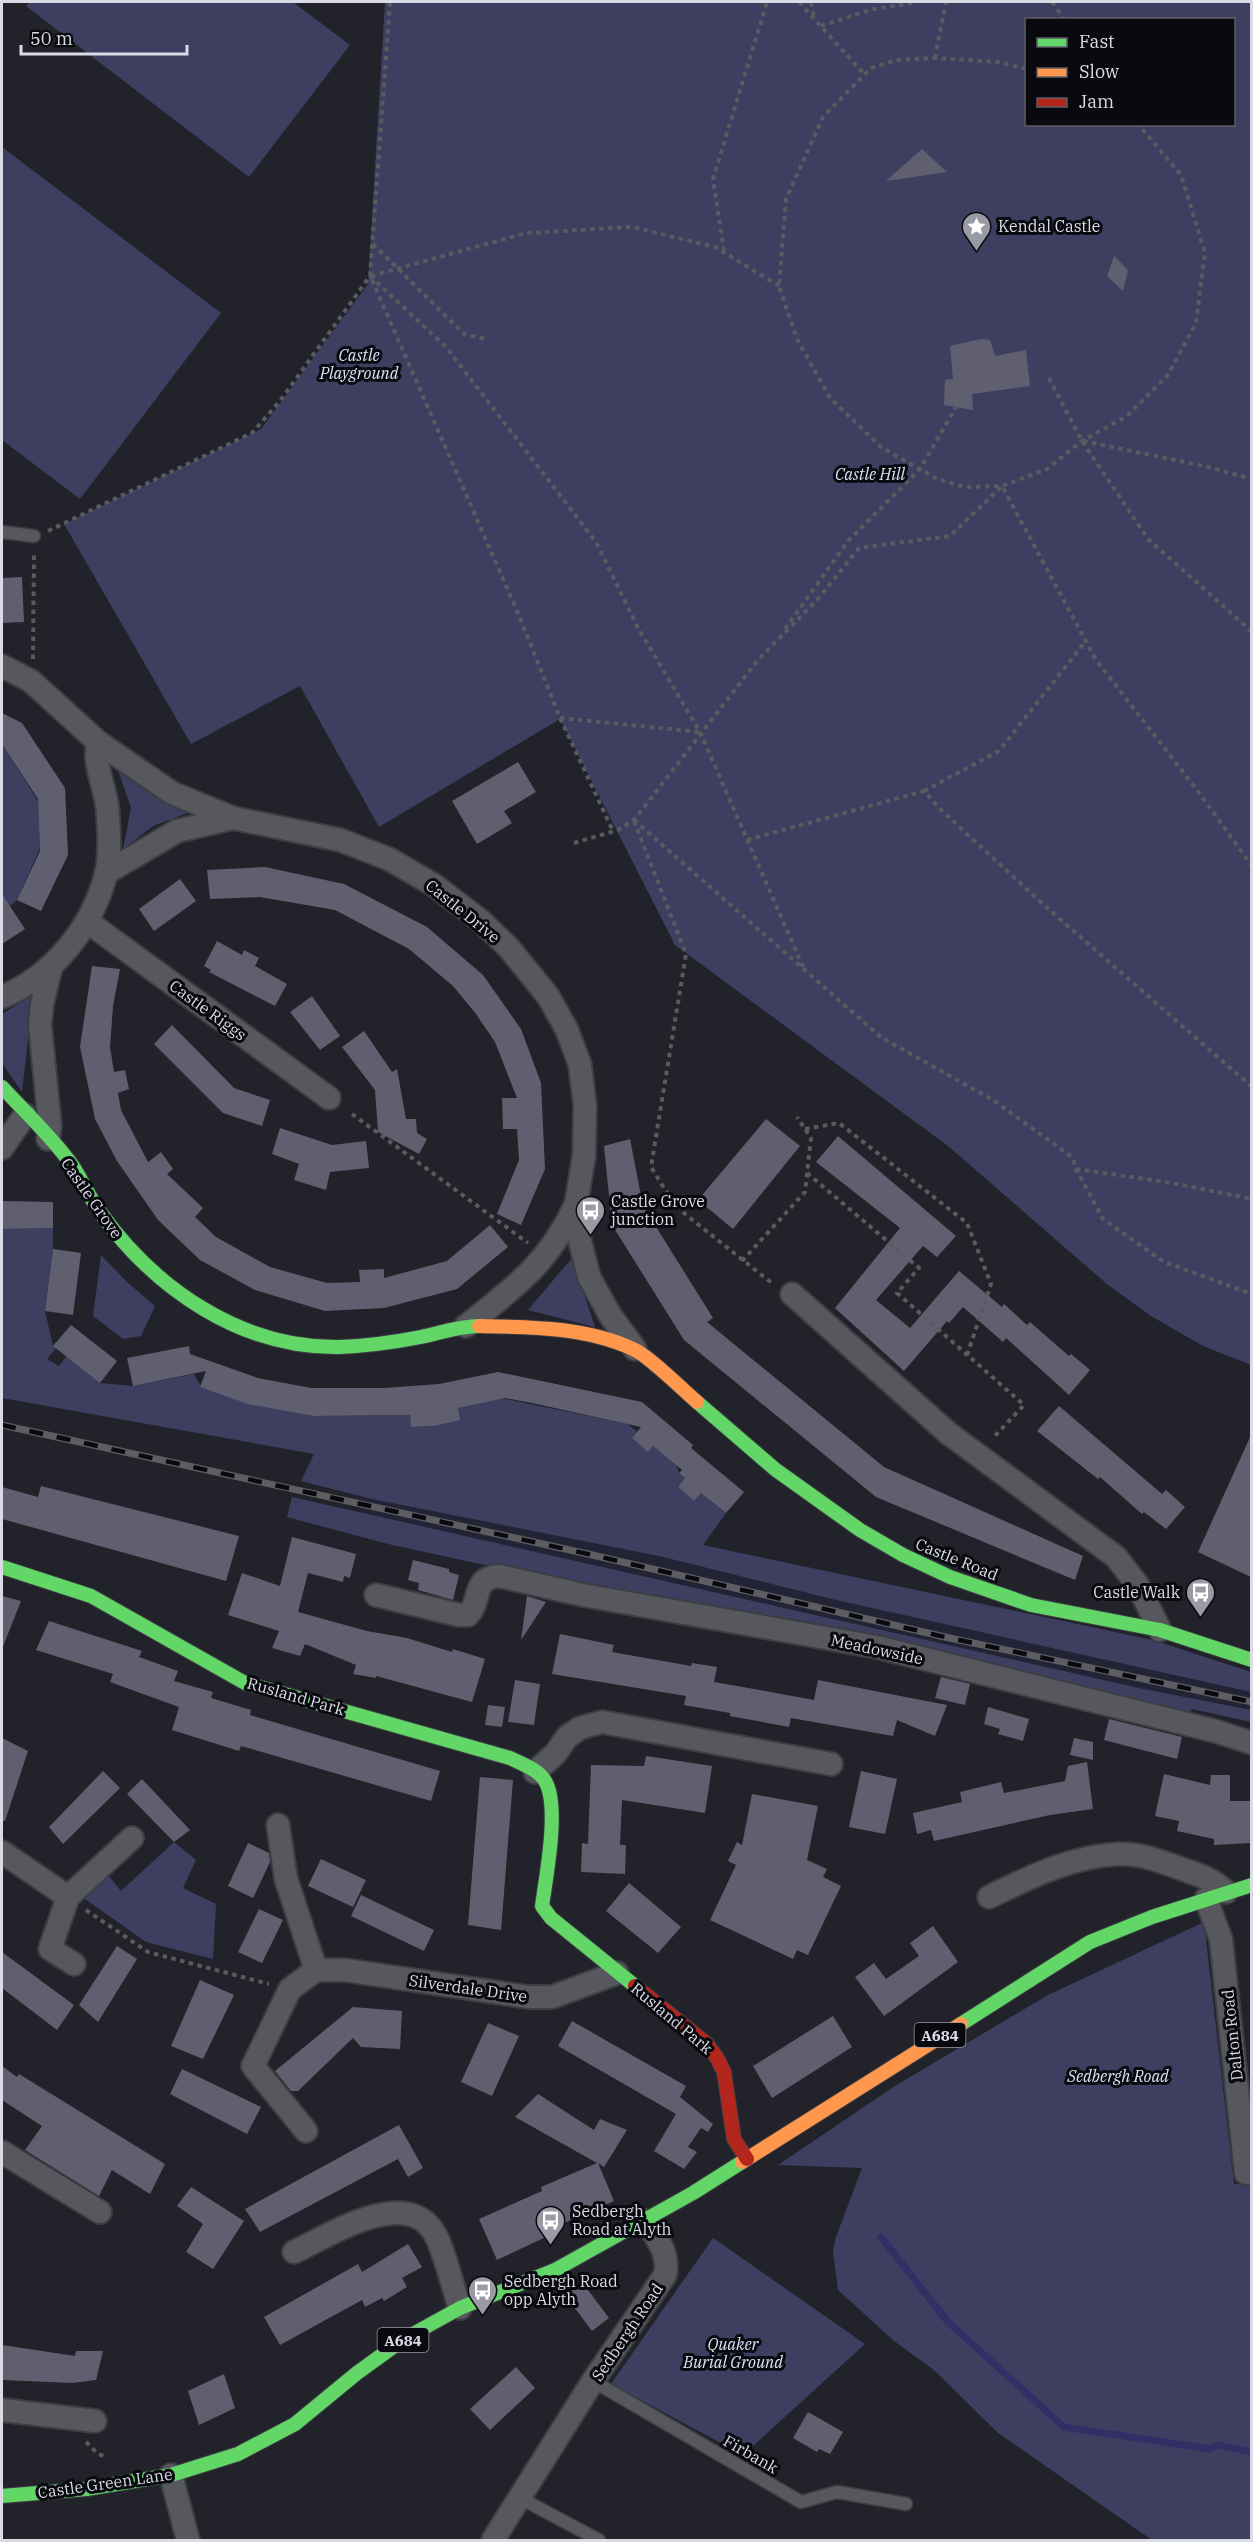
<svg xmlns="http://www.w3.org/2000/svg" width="1253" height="2542" font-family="'IBM Plex Serif',serif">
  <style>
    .built { fill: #232336 }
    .green { fill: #3e3f60; fill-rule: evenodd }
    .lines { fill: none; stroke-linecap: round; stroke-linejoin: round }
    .stream { stroke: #312f66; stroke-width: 7 }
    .building { fill: #5f5f70 }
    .lane-casing { stroke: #3d3d44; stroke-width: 15 }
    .street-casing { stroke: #3d3d44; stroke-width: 26 }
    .fast-casing { stroke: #3d3d44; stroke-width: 16 }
    .slow-casing { stroke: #3d3d44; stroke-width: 16 }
    .jam-casing { stroke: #3d3d44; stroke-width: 16 }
    .path { stroke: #5a5a60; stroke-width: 4; stroke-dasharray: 4.5 4.5; stroke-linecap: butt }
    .lane { stroke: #57585e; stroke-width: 12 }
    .street { stroke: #57585e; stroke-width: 22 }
    .fast { stroke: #63d668; stroke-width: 14 }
    .slow { stroke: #ff974d; stroke-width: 14 }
    .jam { stroke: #b3261e; stroke-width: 14 }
    .rail-casing { stroke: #5d5d62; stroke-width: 7 }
    .rail { stroke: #090a10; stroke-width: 4.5; stroke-dasharray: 14; stroke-linecap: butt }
    .labels { text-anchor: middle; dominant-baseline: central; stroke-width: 6; stroke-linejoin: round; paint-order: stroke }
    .shield { fill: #090a10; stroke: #9b9ca5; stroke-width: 1.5 }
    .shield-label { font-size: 15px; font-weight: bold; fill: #dadbe5 }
    .poi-label { font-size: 16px; fill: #dadbe5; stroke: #090a10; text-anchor: start }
    .park-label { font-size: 16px; font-style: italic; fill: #e0e2f6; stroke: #090a10 }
    .street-label { font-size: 16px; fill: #dadbe5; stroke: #090a10 }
  </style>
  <rect width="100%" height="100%" fill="#22222a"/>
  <!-- built -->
  <path class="built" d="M318,1454L703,1545L1062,1622L1251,1672V1722L1192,1709L1188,1718L388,1544Z"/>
  <!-- green -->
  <g class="green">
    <path d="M30,2H293L350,45L249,177L26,6Z"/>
    <path d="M385,2H1251V1365L1203,1346L1151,1316L1108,1285L948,1146L675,945L560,719L379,827L300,686L191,744L64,524L261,429L368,284ZM1026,20H1234V124H1026Z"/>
    <path d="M2,147L221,313L80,499L2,440Z"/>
    <path d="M2,744L38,801L40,848L17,900L10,906L2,896Z"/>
    <path d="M117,767L161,800L190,812L153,826L123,849L131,808Z"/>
    <path d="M33,995L22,1092L2,1063V1014Z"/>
    <path d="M53,1228V1249L45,1311L53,1346L56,1348L47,1359L59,1366L68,1354L100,1383L133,1386L194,1374L201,1387L311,1416L410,1415L412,1427L434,1426L458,1408L501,1398L628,1424L637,1432L632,1438L647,1451L653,1446L676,1465L679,1473L685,1478L678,1487L694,1501L701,1493L726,1513L703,1545L1153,1640L1251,1672V1692L836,1600L659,1556L372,1499L301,1481L314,1454L2,1398V1229Z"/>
    <path d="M101,1255L127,1282L155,1306L141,1336L123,1339L93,1316Z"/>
    <path d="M572,1258L595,1327L528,1310Z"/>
    <path d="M292,1497L1139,1688L1251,1710V1722L1192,1709L1188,1718L388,1544L287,1517Z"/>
    <path d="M174,1842L196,1860L183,1888L216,1904L213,1959L146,1942L82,1897L107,1874L121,1891Z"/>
    <path d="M1204,1922L1234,2184L1251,2185V2540H1152L998,2433L934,2370L894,2341L838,2290L833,2251L836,2237L862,2168L778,2165L895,2086L1048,1995Z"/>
    <path d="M713,2238L865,2344L743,2455L611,2384Z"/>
  </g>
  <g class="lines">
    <!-- stream -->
    <path class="stream" d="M881,2237L948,2322L1064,2427L1210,2449L1217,2445L1252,2452"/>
  </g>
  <!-- building -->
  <g class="building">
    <path d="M922,149L947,172L886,181Z"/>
    <path d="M1114,256L1128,270L1123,291L1107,276Z"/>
    <path d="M981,339L990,340L995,356L1026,350L1030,386L972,394L973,410L944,405L945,380L953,379L950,346Z"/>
    <path d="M22,577L24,622L2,623V578Z"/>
    <path d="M2,713L22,723L65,788L68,855L41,911L17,900L40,851L38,799L2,744Z"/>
    <path d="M518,762L536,792L504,811L512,823L477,844L452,801Z"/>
    <path d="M265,867L344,884L427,927L483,975L521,1029L541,1083L545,1169L521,1225L497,1214L519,1160L517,1129H503L502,1098H517L495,1042L476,1014L453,986L409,949L335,910L260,897L210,899L207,870Z"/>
    <path d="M180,879L196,901L154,931L139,909Z"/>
    <path d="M2,894L25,929L2,944Z"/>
    <path d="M217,941L242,955L244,950L259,958L255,966L287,984L275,1006L209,972L211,970L204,966Z"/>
    <path d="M92,966L120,969L113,1006L110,1047L114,1072L125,1070L129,1089L118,1093L121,1110L148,1162L161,1152L173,1169L167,1174L203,1208L195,1217L216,1237L270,1267L327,1283L360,1282L359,1270L384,1269V1278L447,1261L490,1225L508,1247L457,1289L384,1308L325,1311L255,1290L200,1260L158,1220L117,1161L95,1119L80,1047Z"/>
    <path d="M312,996L340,1036L320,1050L290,1012Z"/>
    <path d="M172,1025L234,1088L270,1100L262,1126L223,1113L154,1044Z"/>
    <path d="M364,1031L392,1072L397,1069L406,1119H416L417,1133L427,1139L419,1154L378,1132L375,1090L342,1047Z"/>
    <path d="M766,1119L800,1146L733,1229L698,1200Z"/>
    <path d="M280,1128L332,1145L366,1141L369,1168L330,1172L326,1190L294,1180L299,1164L272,1154Z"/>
    <path d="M838,1136L956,1236L937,1257L923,1246L876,1300L910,1328L959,1271L1002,1307L1004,1304L1027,1325L1030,1322L1069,1356L1071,1354L1090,1370L1069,1395L1006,1338L1003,1342L963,1307L949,1323L947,1321L904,1371L835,1308L900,1228L816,1162Z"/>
    <path d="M630,1139L643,1206L713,1318L707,1322L884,1467L1083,1556L1075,1580L876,1497L684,1340L612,1225L604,1146Z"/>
    <path d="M2,1201L53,1202V1228L2,1229Z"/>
    <path d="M53,1249L81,1253L73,1315L45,1311Z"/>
    <path d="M71,1325L117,1361L100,1383L53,1346Z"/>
    <path d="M189,1346L190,1354L258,1378L311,1388H384L439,1384L498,1372L642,1402L693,1445L691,1448L744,1492L726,1513L701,1493L694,1501L678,1487L685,1478L679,1473L682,1470L653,1446L648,1452L632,1438L641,1427L532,1403L505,1398L458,1408L460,1420L434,1426L411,1427L410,1415L313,1416L248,1404L200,1387L206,1371L133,1386L127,1358Z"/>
    <path d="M1059,1406L1162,1494L1166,1490L1185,1507L1166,1529L1144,1512L1142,1514L1100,1477L1098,1479L1037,1431Z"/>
    <path d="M1251,1435V1577L1198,1552Z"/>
    <path d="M41,1486L239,1536L226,1581L2,1519V1487L38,1497Z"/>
    <path d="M292,1537L356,1554L350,1578L344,1576L343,1582L308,1573L298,1612L367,1631L407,1638L452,1652L453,1649L485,1659L472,1702L376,1676V1678L353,1674L356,1665L305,1644L300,1656L272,1648L279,1631L228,1615L242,1573L280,1586Z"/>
    <path d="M413,1560L449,1569V1572L459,1575L453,1600L418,1590L419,1583L408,1580Z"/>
    <path d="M2,1596L21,1601L2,1649Z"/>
    <path d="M527,1596L546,1602L521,1640Z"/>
    <path d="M49,1621L142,1651L139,1657L178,1671L174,1681L213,1692L211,1698L251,1710L250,1715L440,1771L431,1801L241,1746L239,1751L172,1730L179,1707L110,1682L113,1674L36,1650Z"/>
    <path d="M560,1634L614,1645L612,1652L691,1666L692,1663L717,1667L714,1682L765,1691L814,1700L818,1680L947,1705L935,1736L897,1720L893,1736L791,1718L789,1727L730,1716V1713L684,1705L686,1696L552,1674Z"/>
    <path d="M941,1677L970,1684L965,1705L935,1698Z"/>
    <path d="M515,1680L540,1684L534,1725L508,1722Z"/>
    <path d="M488,1705L505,1707L502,1727L485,1725Z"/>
    <path d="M988,1707L1029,1719L1023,1741L998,1734L1000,1729L984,1724Z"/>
    <path d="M1109,1719L1182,1737L1177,1759L1104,1740Z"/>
    <path d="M2,1738L28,1751L5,1821H2Z"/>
    <path d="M1074,1738L1093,1742V1760L1070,1755Z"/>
    <path d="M646,1756L712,1766L705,1813L622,1800L620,1845H626L625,1874L581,1872L582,1843L588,1844L591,1765L644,1766Z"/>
    <path d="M1087,1762L1093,1809L1050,1815L934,1841L931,1830L917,1834L913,1813L962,1802L960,1792L1001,1782L1004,1793L1065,1781L1068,1766Z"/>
    <path d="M103,1771L120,1788L63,1844L49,1827Z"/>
    <path d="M861,1771L897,1779L885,1834L849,1827Z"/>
    <path d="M1164,1774L1210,1785L1211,1775H1230V1801H1251V1843L1214,1845V1839L1177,1831L1179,1821L1155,1816Z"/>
    <path d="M480,1777L513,1780L501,1930L468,1925Z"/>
    <path d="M142,1779L190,1830L174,1842L127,1794Z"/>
    <path d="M752,1794L818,1806L807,1860L827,1869L823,1877L841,1886L808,1955L797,1950L793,1959L710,1920L736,1865L728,1861L737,1842L742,1845Z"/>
    <path d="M248,1843L269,1853L270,1862L253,1898L228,1886Z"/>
    <path d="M321,1859L366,1880L353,1907L308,1886Z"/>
    <path d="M629,1883L681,1927L658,1953L606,1911Z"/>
    <path d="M361,1895L434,1930L424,1951L351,1916Z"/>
    <path d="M259,1909L283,1920L262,1963L238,1952Z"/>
    <path d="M933,1926L958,1962L884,2016L855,1977L874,1963L886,1979L919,1956L910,1943Z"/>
    <path d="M117,1946L137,1959L98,2022L79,2005Z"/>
    <path d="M2,1952L74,2005L57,2030L2,1988Z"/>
    <path d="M200,1980L234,1995L203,2059L171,2046Z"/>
    <path d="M353,2007L402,2011L400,2049L361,2047L353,2038L298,2091H291L275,2071Z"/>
    <path d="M833,2016L852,2047L772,2098L753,2066Z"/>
    <path d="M572,2021L686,2086L680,2097L713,2124L708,2132L701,2128L688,2147L697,2152L684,2169L654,2151L676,2114L558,2046Z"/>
    <path d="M488,2023L519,2036L492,2096L461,2082Z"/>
    <path d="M2,2066L17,2077L19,2074L165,2164L150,2194L112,2170L99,2196L25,2150L42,2126L2,2100Z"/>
    <path d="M182,2069L261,2107L247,2134L170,2094Z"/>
    <path d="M538,2094L594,2130L600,2119L627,2130L604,2167L598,2163L614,2201L544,2232L546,2237L497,2260L479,2219L542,2191L541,2187L597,2163L515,2117Z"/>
    <path d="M399,2125L423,2168L408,2177L398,2159L260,2232L245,2209Z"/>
    <path d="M191,2187L244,2221L213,2269L186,2252L203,2224L177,2206Z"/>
    <path d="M408,2244L422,2267L402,2278L407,2287L384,2301L382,2298L365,2307L362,2300L280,2345L264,2317L358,2264L362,2272Z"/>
    <path d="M582,2282L609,2318L592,2331L565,2295Z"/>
    <path d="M2,2345L75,2356L76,2351H103L96,2380L72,2383L2,2380Z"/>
    <path d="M516,2367L535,2388L490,2430L470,2409Z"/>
    <path d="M224,2374L235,2408L199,2425L188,2391Z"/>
    <path d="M808,2412L843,2432L830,2454L819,2449L817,2452L793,2438Z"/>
  </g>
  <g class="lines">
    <defs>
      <g id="lane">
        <path d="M2,532L34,536"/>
        <path d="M593,2381L801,2502L837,2492L906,2504"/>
        <path d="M518,2497L599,2540"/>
      </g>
      <g id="street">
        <path d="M2,666L31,681L98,742L172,793L233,818L340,840L389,859L434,885L481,921L509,948L548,996L567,1030L580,1065L585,1106L584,1156L576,1204L580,1241L589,1277L610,1315L635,1349"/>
        <path d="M106,873L177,831L233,818"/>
        <path d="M88,922L329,1098"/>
        <path d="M2,997C53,976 92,928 106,874C111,854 109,826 107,805C104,785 93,762 98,742"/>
        <path d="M48,1139L50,1126L40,1025L42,1004L51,967"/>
        <path d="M2,1148L25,1115"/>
        <path d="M792,1294L948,1433L1116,1557L1137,1584L1160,1630"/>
        <path d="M466,1326C515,1287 549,1263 576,1204"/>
        <path d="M376,1595L459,1615H468C482,1601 471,1578 499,1576L583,1595L877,1647L1215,1731L1252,1743"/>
        <path d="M535,1772L556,1753L567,1737L580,1728L602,1722L831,1764"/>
        <path d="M278,1825L286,1879L316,1970"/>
        <path d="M2,1852L68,1897"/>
        <path d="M989,1897C1030,1877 1072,1856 1119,1854C1140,1853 1163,1862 1182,1869C1199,1875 1213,1879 1226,1892"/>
        <path d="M1206,1899L1221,1939L1246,2173"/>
        <path d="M74,1964L50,1949L68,1897L132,1838"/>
        <path d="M306,2131L253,2066L290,1989L316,1970H345L528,1997H552L617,1973"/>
        <path d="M2,2152L100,2212"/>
        <path d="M294,2252C330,2235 411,2182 437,2238C447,2260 452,2285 460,2308"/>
        <path d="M2,2410L95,2421"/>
        <path d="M171,2475L188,2540"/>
        <path d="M493,2540L593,2381L665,2275C670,2254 657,2239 646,2221"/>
      </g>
      <g id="fast">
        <path d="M2,1087C25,1112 52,1137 72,1165C82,1180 89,1197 100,1212C155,1289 242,1349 340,1347C366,1346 395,1342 421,1337C441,1333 459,1326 479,1326"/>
        <path d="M697,1402L776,1470L860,1530L903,1555L950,1577L1031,1605L1160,1630L1252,1660"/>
        <path d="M2,1567L91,1596L245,1683L510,1758C522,1764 538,1769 545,1781C560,1805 546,1877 542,1906L551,1918L635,1986"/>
        <path d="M961,2024L1090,1942L1152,1917L1252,1885"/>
        <path d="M2,2496L86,2489L171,2475L238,2454L295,2424L357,2373L404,2339L460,2308L555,2270L693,2193L742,2162"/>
      </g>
      <g id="slow">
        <path d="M479,1326C530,1327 586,1327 633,1349C648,1355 683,1390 697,1402"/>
        <path d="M742,2162L961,2024"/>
      </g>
      <path id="jam" d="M635,1986L707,2044L717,2058L724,2072L734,2139L747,2159"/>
    </defs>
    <!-- lane casing -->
    <use href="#lane" class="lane-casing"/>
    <!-- street casing -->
    <use href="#street" class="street-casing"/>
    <!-- fast casing -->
    <use href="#fast" class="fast-casing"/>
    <!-- slow casing -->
    <use href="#slow" class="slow-casing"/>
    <!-- jam casing -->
    <use href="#jam" class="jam-casing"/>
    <!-- path -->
    <g class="path">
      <path d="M799,2L864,74"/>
      <path d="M811,2L814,18"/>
      <path d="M1052,2L1065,20"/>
      <path d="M821,26L870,10L916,2"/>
      <path d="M935,58L946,2"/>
      <path d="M1026,69L999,62L935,58L896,60L871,68L823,117L786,199L779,286L797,339L830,398L881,447L937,479L965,487L1002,486L1047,469L1082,441L1127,416L1168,375L1196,323L1205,253L1181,175L1138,124"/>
      <path d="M373,244L464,334L485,339"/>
      <path d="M724,251L713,179L767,2"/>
      <path d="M370,276L446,347L596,542L638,628L700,732L804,969"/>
      <path d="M371,276L526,233L632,227L715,247L779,286"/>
      <path d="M372,280L518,613L560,718L613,831"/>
      <path d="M1049,378L1082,441L1148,539L1252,632"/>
      <path d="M1083,441L1204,466L1252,479"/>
      <path d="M48,531L252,433L280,401L370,276L390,2"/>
      <path d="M785,629L848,541L920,469L956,407"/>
      <path d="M33,659L34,553"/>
      <path d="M560,718L699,732"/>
      <path d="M924,791L999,751L1085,642"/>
      <path d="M634,820L882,1038L993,1100L1072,1157L1076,1169L1103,1219L1164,1262L1252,1294"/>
      <path d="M634,821L686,954L651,1167L669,1196L685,1214L773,1284"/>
      <path d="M747,840L924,791L942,811L1044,905L1252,1087"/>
      <path d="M574,843L618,830L634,820L758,660L818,599L859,548L950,536L1002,486L1096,660L1197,790L1252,866"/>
      <path d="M352,1114L528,1243"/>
      <path d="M805,1129L839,1123L967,1223L991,1284L967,1355"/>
      <path d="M1076,1169L1172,1183L1252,1199"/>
      <path d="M807,1173L919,1268L897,1293L1024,1405L992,1439"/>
      <path d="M742,1261L805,1192L811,1138L797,1117"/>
      <path d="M86,1910L148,1952L269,1984"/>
      <path d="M86,2442L98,2454L106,2457"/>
    </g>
    <!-- lane -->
    <use href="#lane" class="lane"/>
    <!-- street -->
    <use href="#street" class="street"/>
    <!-- fast -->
    <use href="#fast" class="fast"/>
    <!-- slow -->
    <use href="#slow" class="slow"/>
    <!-- jam -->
    <use href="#jam" class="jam"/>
    <defs>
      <path id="rail" d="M2,1425L588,1554L945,1637L1252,1702"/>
    </defs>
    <!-- rail casing -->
    <use href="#rail" class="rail-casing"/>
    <!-- rail -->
    <use href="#rail" class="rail"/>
  </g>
  <!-- icons -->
  <defs>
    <symbol id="sight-pin" viewBox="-11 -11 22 30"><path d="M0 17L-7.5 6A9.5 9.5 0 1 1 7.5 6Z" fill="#9a9aa4" stroke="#090a10"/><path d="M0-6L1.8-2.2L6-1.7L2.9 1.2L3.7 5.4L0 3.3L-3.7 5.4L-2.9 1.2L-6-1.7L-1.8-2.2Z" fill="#fff"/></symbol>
    <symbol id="bus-pin" viewBox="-11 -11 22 30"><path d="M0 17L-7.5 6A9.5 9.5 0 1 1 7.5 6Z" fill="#9a9aa4" stroke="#090a10"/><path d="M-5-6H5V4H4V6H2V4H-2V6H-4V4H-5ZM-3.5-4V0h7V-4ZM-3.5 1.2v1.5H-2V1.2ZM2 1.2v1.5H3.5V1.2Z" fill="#fff"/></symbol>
  </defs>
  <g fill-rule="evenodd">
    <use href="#sight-pin" x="960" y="210" width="33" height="45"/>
    <use href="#bus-pin" x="574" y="1194" width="33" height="45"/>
    <use href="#bus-pin" x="1184" y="1576" width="33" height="45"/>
    <use href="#bus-pin" x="534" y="2204" width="33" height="45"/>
    <use href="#bus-pin" x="466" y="2274" width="33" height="45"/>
  </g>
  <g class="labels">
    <!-- shield labels -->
    <g class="shield">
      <rect x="914.5" y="2023" width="51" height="24" rx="4.5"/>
      <rect x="377.5" y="2328" width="51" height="24" rx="4.5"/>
    </g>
    <g class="shield-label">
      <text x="940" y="2035">A684</text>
      <text x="403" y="2340">A684</text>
    </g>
    <!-- poi labels -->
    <g class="poi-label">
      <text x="998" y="226">Kendal Castle</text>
      <text x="611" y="1201">Castle Grove<tspan x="611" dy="18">junction</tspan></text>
      <text x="1180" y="1592" text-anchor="end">Castle Walk</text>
      <text x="572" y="2211">Sedbergh<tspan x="572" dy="18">Road at Alyth</tspan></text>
      <text x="504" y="2281">Sedbergh Road<tspan x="504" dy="18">opp Alyth</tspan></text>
    </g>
    <!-- park labels -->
    <g class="park-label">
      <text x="359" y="355">Castle<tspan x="359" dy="18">Playground</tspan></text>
      <text x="870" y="474">Castle Hill</text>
      <text x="1118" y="2076">Sedbergh Road</text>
      <text x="733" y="2344">Quaker<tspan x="733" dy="18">Burial Ground</tspan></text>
    </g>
    <!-- street labels -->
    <g class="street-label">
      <text transform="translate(463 911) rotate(39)">Castle Drive</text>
      <text transform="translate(208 1010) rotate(36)">Castle Riggs</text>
      <text transform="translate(92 1198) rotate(55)">Castle Grove</text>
      <text transform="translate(957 1559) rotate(22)">Castle Road</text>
      <text transform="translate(877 1649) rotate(12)">Meadowside</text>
      <text transform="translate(296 1696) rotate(16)">Rusland Park</text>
      <text transform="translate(468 1988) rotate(8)">Silverdale Drive</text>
      <text transform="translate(672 2018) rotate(40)">Rusland Park</text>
      <text transform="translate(1232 2035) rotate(-96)">Dalton Road</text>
      <text transform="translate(627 2332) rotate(-56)">Sedbergh Road</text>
      <text transform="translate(751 2454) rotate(30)">Firbank</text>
      <text transform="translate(105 2483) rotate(-8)">Castle Green Lane</text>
    </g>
  </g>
  <!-- border -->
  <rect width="1253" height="2542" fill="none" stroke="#dadbe5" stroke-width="6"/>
  <!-- legend -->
  <rect x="1025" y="18" width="210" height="108" fill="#090a10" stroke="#5d5e65" stroke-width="1.5"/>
  <rect x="1037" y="38" width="30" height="9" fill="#63d668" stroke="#5d5e65" stroke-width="1.5"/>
  <text x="1079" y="48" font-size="18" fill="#dadbe5">Fast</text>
  <rect x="1037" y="68" width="30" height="9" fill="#ff974d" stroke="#5d5e65" stroke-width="1.5"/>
  <text x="1079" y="78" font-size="18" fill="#dadbe5">Slow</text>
  <rect x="1037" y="98" width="30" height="9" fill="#b3261e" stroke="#5d5e65" stroke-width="1.5"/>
  <text x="1079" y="108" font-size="18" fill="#dadbe5">Jam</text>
  <!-- scale -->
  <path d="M21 45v9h166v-9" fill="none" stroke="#dadbe5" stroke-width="3"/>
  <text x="30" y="45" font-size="18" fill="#dadbe5" stroke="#090a10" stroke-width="4.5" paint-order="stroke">50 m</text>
</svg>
